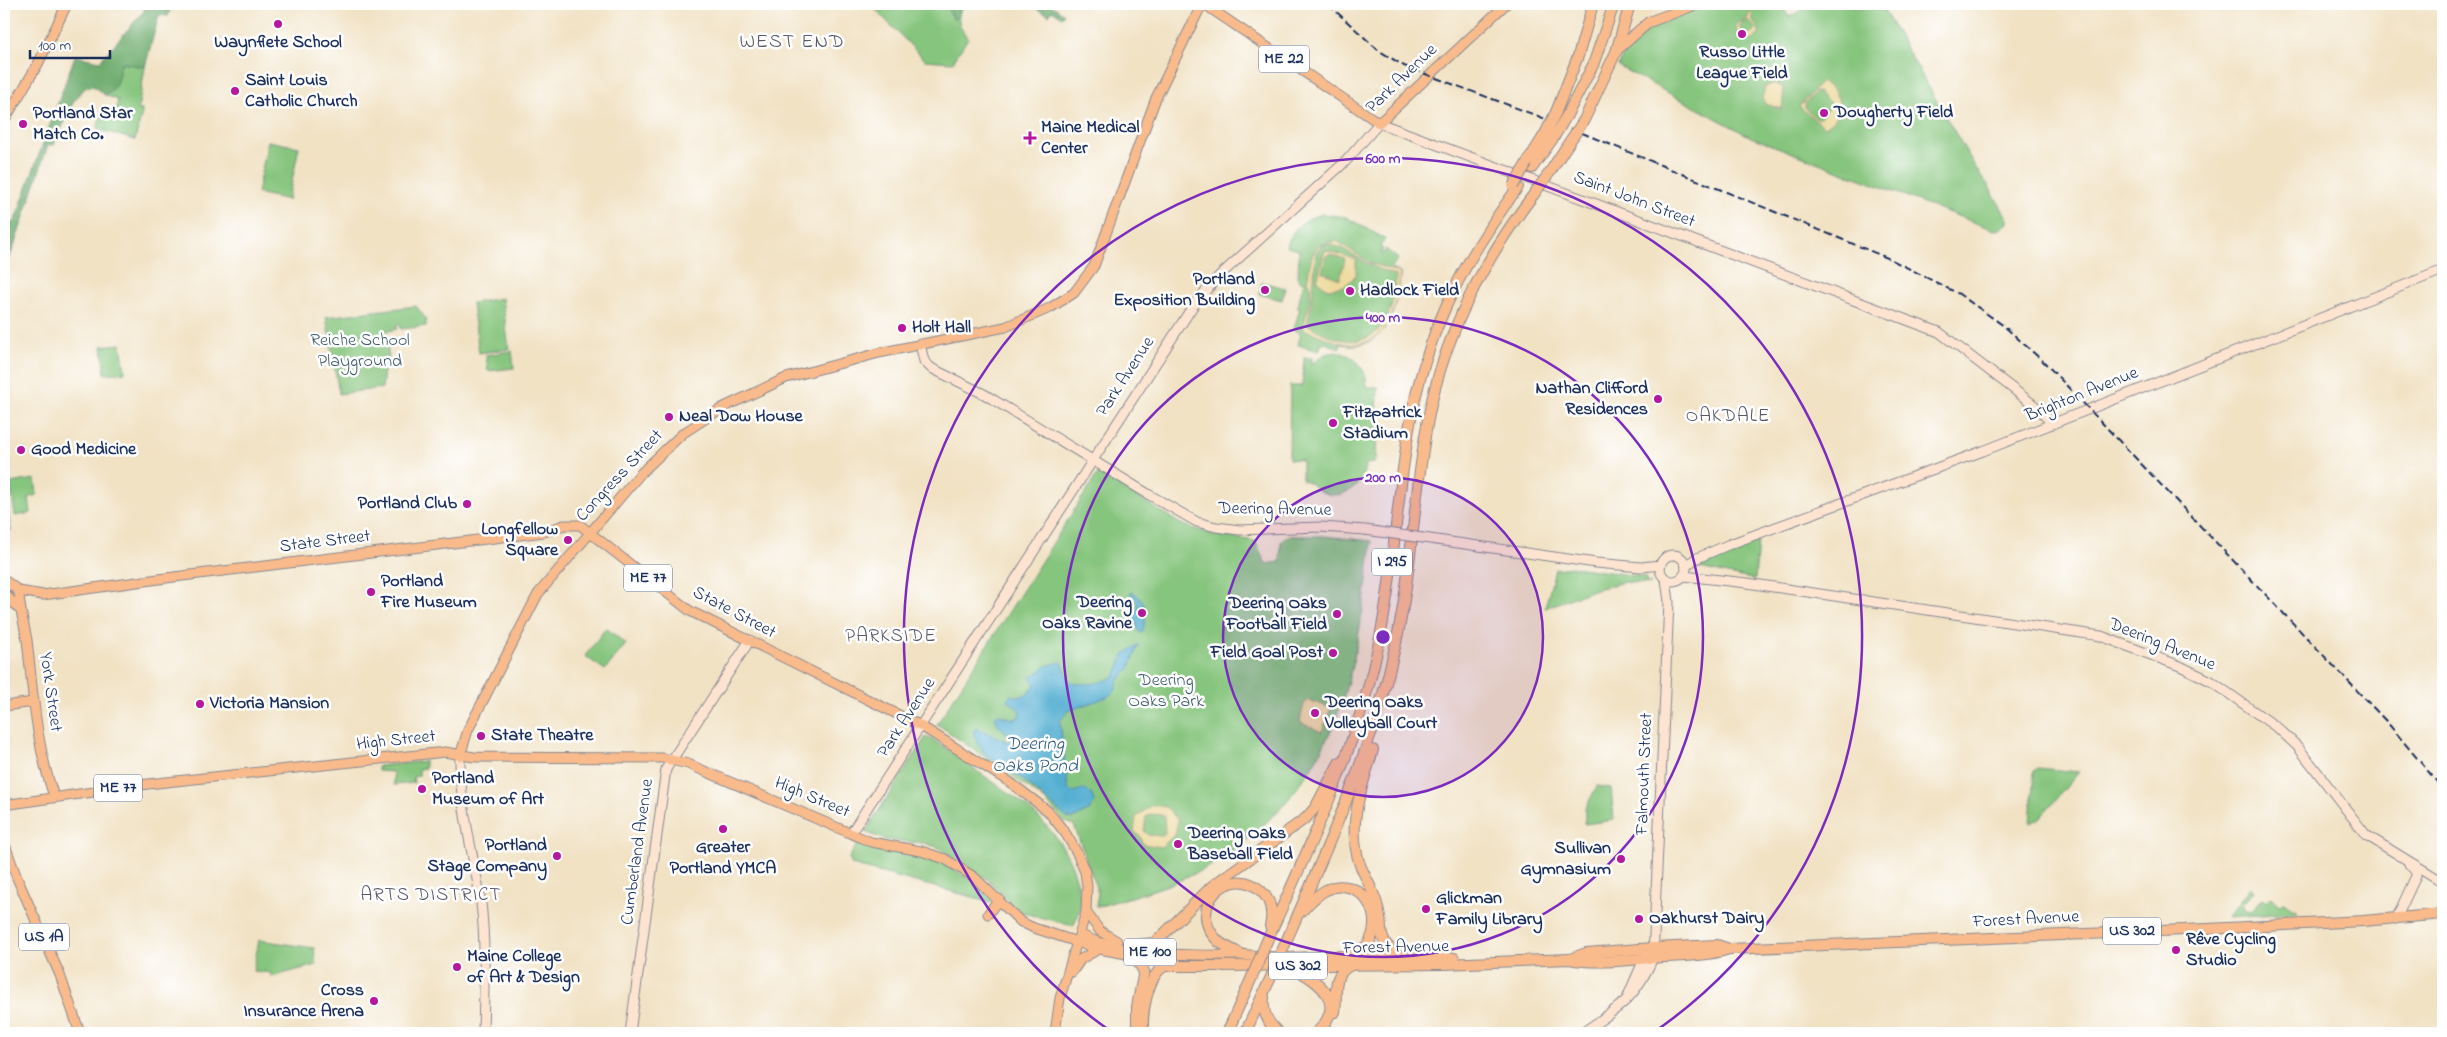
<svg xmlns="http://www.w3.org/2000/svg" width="2447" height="1037" font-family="'Indie Flower',sans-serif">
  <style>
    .green { fill: #86c57d; stroke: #507a6e }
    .forest { fill: #6caa6c; stroke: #446c65 }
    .sand { fill: #eeda9e; stroke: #84847e; fill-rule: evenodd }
    .water { fill: #53aed1; stroke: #376e98 }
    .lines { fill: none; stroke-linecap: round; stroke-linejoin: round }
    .secondary-casing { stroke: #868891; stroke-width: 11 }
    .primary-casing { stroke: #868891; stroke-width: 11 }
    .trunk-casing { stroke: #868891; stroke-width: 12 }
    .motorway-casing { stroke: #868891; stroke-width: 12 }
    .secondary { stroke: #fde4d1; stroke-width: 9 }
    .primary { stroke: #fabb8c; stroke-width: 9 }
    .trunk { stroke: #fabb8c; stroke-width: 10 }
    .motorway { stroke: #fabb8c; stroke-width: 10 }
    .rail { stroke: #1b2f5e; stroke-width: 2; stroke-dasharray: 8 4; stroke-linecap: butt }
    .secondary-bridge-casing { stroke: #868891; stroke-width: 11; stroke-linecap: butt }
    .motorway-bridge-casing { stroke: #868891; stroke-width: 12; stroke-linecap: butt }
    .secondary-bridge { stroke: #fde4d1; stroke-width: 9 }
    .motorway-bridge { stroke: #fabb8c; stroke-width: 10 }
    .ring { fill: none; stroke: #7b2cbf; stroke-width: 2.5 }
    .poi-dot { fill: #b5179e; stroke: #fff; stroke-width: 2 }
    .labels { text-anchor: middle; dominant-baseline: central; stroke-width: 5; stroke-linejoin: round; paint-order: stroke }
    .shield { fill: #fff; stroke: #5f6d8e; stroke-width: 1 }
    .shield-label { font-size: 16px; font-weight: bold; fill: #1b2f5e }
    .poi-label { font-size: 18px; font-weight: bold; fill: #1b2f5e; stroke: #fff; text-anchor: start }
    .street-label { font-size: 18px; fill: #1b2f5e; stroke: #fff }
    .park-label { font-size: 18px; fill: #3b5c67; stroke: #fff }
    .neighbourhood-label { font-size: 19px; letter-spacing: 1px; fill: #585868; stroke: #fff }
    .water-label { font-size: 19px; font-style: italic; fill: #2f5b86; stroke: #fff }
    .quarter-label { font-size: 20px; letter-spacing: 1px; fill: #585868; stroke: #fff }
    .centre { fill: #7b2cbf; stroke: #fff; stroke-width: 2.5 }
    .ring-label { font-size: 15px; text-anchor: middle; font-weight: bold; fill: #7b2cbf; stroke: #fff; stroke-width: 5; stroke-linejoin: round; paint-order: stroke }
  </style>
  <rect width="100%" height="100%" fill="#fff"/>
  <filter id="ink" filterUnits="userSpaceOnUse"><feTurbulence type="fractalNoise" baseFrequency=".02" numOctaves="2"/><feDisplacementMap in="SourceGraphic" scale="10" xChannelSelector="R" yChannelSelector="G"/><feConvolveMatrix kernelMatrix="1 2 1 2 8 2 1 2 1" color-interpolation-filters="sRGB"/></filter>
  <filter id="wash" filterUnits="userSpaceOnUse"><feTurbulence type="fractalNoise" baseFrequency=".0096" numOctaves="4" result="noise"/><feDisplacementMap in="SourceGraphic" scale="20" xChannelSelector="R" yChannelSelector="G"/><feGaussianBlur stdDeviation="1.12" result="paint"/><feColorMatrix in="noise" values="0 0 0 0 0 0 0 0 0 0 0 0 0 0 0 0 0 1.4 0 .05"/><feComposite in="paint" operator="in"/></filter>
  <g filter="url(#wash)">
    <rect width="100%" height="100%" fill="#f1e2c4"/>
    <!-- green -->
    <g class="green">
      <path d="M870,4H963C956,18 958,26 968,38L953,62L925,60Z"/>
      <path d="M1708,4H1781L1789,17L1813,4H1846L1859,9L1872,4H1883L1885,12L1981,177L1986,182L2008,219V223L2000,229L1994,230L1751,137L1618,66C1634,24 1670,19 1708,4Z"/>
      <path d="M121,63L145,67L138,109L142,110V113L135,140L97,129L102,112L115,114L118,100L105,95L111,92Z"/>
      <path d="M268,141L299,147L288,200L257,193Z"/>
      <path d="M1323,214L1346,217L1385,239L1380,247L1383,249L1381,253L1383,254L1386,249L1398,259L1391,268L1400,273C1399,307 1385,353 1341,344L1340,348L1322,342L1319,351L1298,345L1301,334L1294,329L1300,308L1297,307L1304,282L1298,280L1299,250L1287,247C1291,228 1305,218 1323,214Z"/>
      <path d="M1262,282L1285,288L1282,300L1259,294Z"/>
      <path d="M502,298L509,349L479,353L472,303Z"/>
      <path d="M416,306L426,319V326L401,329L400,324L397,325V329L383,332V338L386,337L390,369L384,370L382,388L339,394L326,317Z"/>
      <path d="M121,344L125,372L105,374L102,346Z"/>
      <path d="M512,351L514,368L488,371L486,355Z"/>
      <path d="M1337,352C1356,355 1366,368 1367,387H1378L1376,460L1374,463L1366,464C1363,484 1344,502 1322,492C1314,488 1311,481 1302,480V460L1289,459L1290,386H1302L1304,358H1312V364L1325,354Z"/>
      <path d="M1098,473L1181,524L1211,534L1255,541L1266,564L1280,562L1281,542L1288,536H1323L1372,541C1358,652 1347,751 1259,829C1241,845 1222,861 1200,871C1169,887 1134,896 1100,906H1096L1098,893L1074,825L1065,822L1045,801L1030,789L937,724Z"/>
      <path d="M35,479L37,495L29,497L31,513L15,516L10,483Z"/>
      <path d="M4,482L11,531L4,532Z"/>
      <path d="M1758,541L1755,580L1696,567L1697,562Z"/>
      <path d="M1573,567L1645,577L1647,583L1651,584L1624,582L1596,589L1545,608L1555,569Z"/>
      <path d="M606,628L626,644L605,670L585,656Z"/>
      <path d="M926,737C942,743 957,757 971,767C1018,799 1065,827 1078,886C1082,900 1081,914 1073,926L1016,911L991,882L937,847L924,843L886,840L865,832Z"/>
      <path d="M425,761V768L419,769V776L413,777L414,783L394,785L393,772L378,771V766Z"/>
      <path d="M2038,768L2079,772L2040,818L2030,823L2034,771Z"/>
      <path d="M1597,786L1611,788L1614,820L1585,824V809Z"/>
      <path d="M859,841C882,851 903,851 927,857C953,864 975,884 995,901V903L852,865L849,858Z"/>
      <path d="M2250,888L2254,891L2242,904L2245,910L2252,911L2262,899L2266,902L2271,897L2279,905L2284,901L2297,911L2294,913L2227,917Z"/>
      <path d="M259,940L314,948L316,965L271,977V973L253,971Z"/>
    </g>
    <!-- forest -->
    <g class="forest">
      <path d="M145,4H172L168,16L159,15L145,67L121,63C118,76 118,88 105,95L93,86L85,88L74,101L54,145H48L11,255L4,266V220L14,223L75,56L100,61L144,11Z"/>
      <path d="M945,4H963L958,16L954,20Z"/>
      <path d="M1028,4H1050L1064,14L1062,17L1052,10L1049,15Z"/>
    </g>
    <!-- sand -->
    <g class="sand">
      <path d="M1750,13L1753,14L1752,20L1759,30V34L1753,40L1745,41L1738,37L1736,27L1738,23L1747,19ZM1748,20L1756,29L1747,37L1740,29V25Z"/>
      <path d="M1821,82C1842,91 1847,115 1825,127L1799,107ZM1815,92H1818L1830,103V106L1820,118H1816L1805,108L1804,104Z"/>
      <path d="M1774,83L1784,88L1782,109L1765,104L1762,98L1765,87Z"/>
      <path d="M1337,241L1370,263L1400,273C1399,305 1387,349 1347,344C1332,342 1316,333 1302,329L1311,300L1310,283L1307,282C1310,269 1309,255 1319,245ZM1327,244L1342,248L1370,265L1396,276C1393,337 1361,359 1307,324L1312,302L1316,252L1320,247Z"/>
      <path d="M1325,250L1356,259V275L1345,286L1328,289L1317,281ZM1330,254L1345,259L1340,279L1322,272L1326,256Z"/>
      <path d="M1309,700L1331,708L1322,732L1301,723L1300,721L1304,704Z"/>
      <path d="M1152,805L1166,807L1178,820L1175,835L1161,847L1143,844L1140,836L1134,832L1136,817ZM1149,814L1164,815L1165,833L1162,836L1148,835L1144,831L1146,817Z"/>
    </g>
    <!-- water -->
    <g class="water">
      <path d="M1132,592C1149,601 1147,617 1142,633L1139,632L1134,619C1134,609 1145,607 1130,594Z"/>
      <path d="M1139,644L1129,670L1119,679L1115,691L1107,697L1068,711L1060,721L1068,789L1073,792L1084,789L1092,794L1094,802L1090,810L1073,819L1067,818L1021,778L987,756L978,744L973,732L976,728L1008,742L1012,741L1011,737L998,725L995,717L998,714L1013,719L1018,718L1020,711L1007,699L1011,695L1019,697L1028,694L1035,685L1030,678L1048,665L1062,662L1070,682C1086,686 1101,684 1115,676L1124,655Z"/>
    </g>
  </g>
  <g filter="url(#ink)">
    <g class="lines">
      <defs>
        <g id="secondary">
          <path d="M920,344L924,361L931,368L984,394L1148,494L1197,522L1216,527L1240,530L1321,527L1365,530"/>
          <path d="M1423,538L1596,563L1641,567L1661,565"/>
          <circle cx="1673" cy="568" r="13"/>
          <path d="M1686,566L1695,559L1730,544L1983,451L2443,270"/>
          <path d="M1684,576L1747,583L2101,636L2180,666L2211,681L2279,729L2298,747L2366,835L2443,882"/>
          <path d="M460,756C459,805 474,855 481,903C486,946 484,990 483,1033"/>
          <path d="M851,833L1193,306L1218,277L1346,161L1379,123L1939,332L2034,405L2053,424"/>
          <path d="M2396,919L2416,876V872L2409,864"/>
          <path d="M1628,996L1644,959L1648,954"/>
          <path d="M630,1033L666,769L750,640"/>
          <path d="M1582,1033C1618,1008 1634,1001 1653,958L1669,602L1666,579"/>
        </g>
        <g id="primary">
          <path d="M1204,4L1379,123L1506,4"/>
          <path d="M4,121L38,64L67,4"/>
          <path d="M4,580L19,591L43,595L166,578L544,532L564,525H580L690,611L921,726L1011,783L1048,811L1066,834L1077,853L1085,872L1087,886L1086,912L1060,998L1055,1033"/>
          <path d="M19,591C19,608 24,623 27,640C33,692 36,746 54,796"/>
          <path d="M4,593L19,609"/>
          <path d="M4,706L34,702"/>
          <path d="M460,756L468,730L538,594L641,473L682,434L722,408L786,378L879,353L1005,327L1050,308L1074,293L1094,266L1156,98L1202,4"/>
          <path d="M4,805L148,784L445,752L474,757L663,758L688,764L871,842L921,851L945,859L974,877L1021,922L1034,928L1099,949L1177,963"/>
          <path d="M4,842L17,878L60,975L80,1033"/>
          <path d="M1086,912L1100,931L1117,941"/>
          <path d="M988,914L999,899"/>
          <path d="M1080,934C1118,956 1197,956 1241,955"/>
          <path d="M1072,972L1081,959L1099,949"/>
        </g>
        <g id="trunk">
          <path d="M1243,955L1285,958L1346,956L1454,958"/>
          <path d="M1570,959L1586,953L1654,948L1717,945L1729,949"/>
          <path d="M1212,966L1444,964L1570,959C1600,965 1633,959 1664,957C1685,956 1708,956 1729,949L2208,929L2363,921L2443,914"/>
        </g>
        <g id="motorway">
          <path d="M1618,49L1649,22L1697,4"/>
          <path d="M1556,112L1578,56L1593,4"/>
          <path d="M1567,115L1593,65L1614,4"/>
          <path d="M1584,120L1616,52L1630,4"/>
          <path d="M1527,163L1545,134"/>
          <path d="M1532,168L1554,137"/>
          <path d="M1550,172L1568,144"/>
          <path d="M1373,750C1362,788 1347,822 1359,862C1364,876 1373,889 1377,904C1386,932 1372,935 1400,957"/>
          <path d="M1302,911C1309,903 1316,895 1326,890C1362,873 1388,919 1366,947L1346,956"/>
          <path d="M1266,943C1308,849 1353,757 1376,656C1395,574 1396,490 1413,408C1432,320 1466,258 1518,187"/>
          <path d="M1285,944C1329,843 1372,752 1396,643C1413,566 1414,486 1430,409C1447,329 1485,258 1534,194"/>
          <path d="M1134,945L1154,943L1159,939L1212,886L1306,818L1315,808L1339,763"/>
          <path d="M1243,955C1235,951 1226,947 1219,942C1183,909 1230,861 1261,891C1272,901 1273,913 1270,926"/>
          <path d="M1133,956L1144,971L1137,1007V1030"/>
          <path d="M1289,966C1318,980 1350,1002 1316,1033"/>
          <path d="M1264,997C1262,1012 1267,1023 1279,1033"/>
          <path d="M1335,1012C1338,992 1330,976 1351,965"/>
          <path d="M1144,1033C1140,1017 1148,974 1165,966H1212"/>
          <path d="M1227,1033L1252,977"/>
          <path d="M1245,1033L1271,977"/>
        </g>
      </defs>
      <!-- secondary casing -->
      <use href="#secondary" class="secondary-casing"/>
      <!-- primary casing -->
      <use href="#primary" class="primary-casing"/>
      <!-- trunk casing -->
      <use href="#trunk" class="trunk-casing"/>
      <!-- motorway casing -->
      <use href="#motorway" class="motorway-casing"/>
      <!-- secondary -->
      <use href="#secondary" class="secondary"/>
      <!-- primary -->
      <use href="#primary" class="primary"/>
      <!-- trunk -->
      <use href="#trunk" class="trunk"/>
      <!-- motorway -->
      <use href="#motorway" class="motorway"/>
      <!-- rail -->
      <path class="rail" d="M1328,4L1378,50L1404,66L1570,128L1890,259L1959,294L2004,326L2045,363L2386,721L2443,789"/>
      <defs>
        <path id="secondary-bridge" d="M1365,530L1423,538"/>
        <g id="motorway-bridge">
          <path d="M1545,134L1556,112"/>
          <path d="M1554,137L1567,115"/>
          <path d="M1568,144L1584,120"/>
          <path d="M1513,186L1527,163"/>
          <path d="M1534,194L1550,172"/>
          <path d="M1252,977L1266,943"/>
          <path d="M1271,977L1285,944"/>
        </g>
      </defs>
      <!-- secondary-bridge casing -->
      <use href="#secondary-bridge" class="secondary-bridge-casing"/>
      <!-- motorway-bridge casing -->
      <use href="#motorway-bridge" class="motorway-bridge-casing"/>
      <!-- secondary-bridge -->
      <use href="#secondary-bridge" class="secondary-bridge"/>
      <!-- motorway-bridge -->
      <use href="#motorway-bridge" class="motorway-bridge"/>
    </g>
  </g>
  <!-- distance rings -->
  <circle cx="1383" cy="637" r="160" fill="#7b2cbf" fill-opacity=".12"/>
  <g class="ring">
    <circle cx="1383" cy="637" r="160"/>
    <circle cx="1383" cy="637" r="320"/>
    <path d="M1112 1032A479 479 0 1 1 1654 1032"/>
  </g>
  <!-- markers -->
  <g class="poi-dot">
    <circle cx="278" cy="24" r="5"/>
    <circle cx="1742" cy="34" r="5"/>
    <circle cx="235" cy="91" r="5"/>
    <circle cx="1824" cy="113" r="5"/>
    <circle cx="23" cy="124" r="5"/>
    <path d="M1027.5 130.5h5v5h5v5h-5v5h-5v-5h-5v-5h5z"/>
    <circle cx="1265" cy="290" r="5"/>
    <circle cx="1350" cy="291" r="5"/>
    <circle cx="902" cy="328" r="5"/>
    <circle cx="1658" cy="399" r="5"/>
    <circle cx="669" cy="417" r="5"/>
    <circle cx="1333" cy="423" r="5"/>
    <circle cx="21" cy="450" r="5"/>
    <circle cx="467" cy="504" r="5"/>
    <circle cx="568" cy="540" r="5"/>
    <circle cx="371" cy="592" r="5"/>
    <circle cx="1142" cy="613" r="5"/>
    <circle cx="1337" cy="614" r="5"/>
    <circle cx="1333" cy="653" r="5"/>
    <circle cx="200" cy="704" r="5"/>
    <circle cx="1315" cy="713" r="5"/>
    <circle cx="481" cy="736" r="5"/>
    <circle cx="422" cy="789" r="5"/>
    <circle cx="723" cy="829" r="5"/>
    <circle cx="1178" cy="844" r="5"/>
    <circle cx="557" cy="856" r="5"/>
    <circle cx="1621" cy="859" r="5"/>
    <circle cx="1426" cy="909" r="5"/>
    <circle cx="1639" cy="919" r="5"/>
    <circle cx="2176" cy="950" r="5"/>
    <circle cx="457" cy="967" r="5"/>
    <circle cx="374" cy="1001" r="5"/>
  </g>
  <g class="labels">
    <!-- shield labels -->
    <g class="shield">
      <rect x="1259" y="45.5" width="50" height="27" rx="4"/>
      <rect x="1372" y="548.5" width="40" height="27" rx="4"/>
      <rect x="624" y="564.5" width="48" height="27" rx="4"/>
      <rect x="94" y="774.5" width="48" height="27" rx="4"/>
      <rect x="2103" y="917.5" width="58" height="27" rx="4"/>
      <rect x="19" y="923.5" width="50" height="27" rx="4"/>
      <rect x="1124" y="938.5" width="52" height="27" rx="4"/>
      <rect x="1269" y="952.5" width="58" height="27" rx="4"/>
    </g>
    <g class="shield-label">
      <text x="1284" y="59">ME 22</text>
      <text x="1392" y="562">I 295</text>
      <text x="648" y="578">ME 77</text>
      <text x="118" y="788">ME 77</text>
      <text x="2132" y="931">US 302</text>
      <text x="44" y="937">US 1A</text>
      <text x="1150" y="952">ME 100</text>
      <text x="1298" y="966">US 302</text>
    </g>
    <!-- poi labels -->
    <g class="poi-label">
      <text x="278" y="43" text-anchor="middle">Waynflete School</text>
      <text x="1742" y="53" text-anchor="middle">Russo Little<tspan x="1742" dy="21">League Field</tspan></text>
      <text x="245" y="81">Saint Louis<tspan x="245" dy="21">Catholic Church</tspan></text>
      <text x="1834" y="113">Dougherty Field</text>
      <text x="33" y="114">Portland Star<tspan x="33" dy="21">Match Co.</tspan></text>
      <text x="1041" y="128">Maine Medical<tspan x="1041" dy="21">Center</tspan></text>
      <text x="1255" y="280" text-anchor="end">Portland<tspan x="1255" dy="21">Exposition Building</tspan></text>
      <text x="1360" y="291">Hadlock Field</text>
      <text x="912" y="328">Holt Hall</text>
      <text x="1648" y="389" text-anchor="end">Nathan Clifford<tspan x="1648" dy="21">Residences</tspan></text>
      <text x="1343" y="413">Fitzpatrick<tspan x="1343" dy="21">Stadium</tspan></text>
      <text x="679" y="417">Neal Dow House</text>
      <text x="31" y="450">Good Medicine</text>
      <text x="457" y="504" text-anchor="end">Portland Club</text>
      <text x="558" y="530" text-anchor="end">Longfellow<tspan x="558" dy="21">Square</tspan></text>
      <text x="381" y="582">Portland<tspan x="381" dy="21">Fire Museum</tspan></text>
      <text x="1132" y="603" text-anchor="end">Deering<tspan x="1132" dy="21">Oaks Ravine</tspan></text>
      <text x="1327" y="604" text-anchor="end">Deering Oaks<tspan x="1327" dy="21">Football Field</tspan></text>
      <text x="1323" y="653" text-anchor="end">Field Goal Post</text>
      <text x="1325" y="703">Deering Oaks<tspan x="1325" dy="21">Volleyball Court</tspan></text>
      <text x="210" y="704">Victoria Mansion</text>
      <text x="491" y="736">State Theatre</text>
      <text x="432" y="779">Portland<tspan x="432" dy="21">Museum of Art</tspan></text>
      <text x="1188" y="834">Deering Oaks<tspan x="1188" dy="21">Baseball Field</tspan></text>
      <text x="547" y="846" text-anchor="end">Portland<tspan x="547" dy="21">Stage Company</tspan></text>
      <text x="723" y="848" text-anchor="middle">Greater<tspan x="723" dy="21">Portland YMCA</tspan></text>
      <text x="1611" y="849" text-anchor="end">Sullivan<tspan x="1611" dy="21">Gymnasium</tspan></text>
      <text x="1436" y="899">Glickman<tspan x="1436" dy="21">Family Library</tspan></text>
      <text x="1649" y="919">Oakhurst Dairy</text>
      <text x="2186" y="940">Rêve Cycling<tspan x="2186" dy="21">Studio</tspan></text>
      <text x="467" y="957">Maine College<tspan x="467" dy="21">of Art &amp; Design</tspan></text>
      <text x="364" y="991" text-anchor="end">Cross<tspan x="364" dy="21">Insurance Arena</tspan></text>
    </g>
    <!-- street labels -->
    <g class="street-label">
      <text transform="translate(1402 79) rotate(-44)">Park Avenue</text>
      <text transform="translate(1634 200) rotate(21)">Saint John Street</text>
      <text transform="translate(1126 377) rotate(-57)">Park Avenue</text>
      <text transform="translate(2082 395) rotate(-22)">Brighton Avenue</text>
      <text transform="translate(620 476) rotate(-47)">Congress Street</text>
      <text transform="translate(1275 510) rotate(1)">Deering Avenue</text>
      <text transform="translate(325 542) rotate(-7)">State Street</text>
      <text transform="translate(734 613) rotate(28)">State Street</text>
      <text transform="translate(2162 645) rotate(22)">Deering Avenue</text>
      <text transform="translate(50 692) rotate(82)">York Street</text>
      <text transform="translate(907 718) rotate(-57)">Park Avenue</text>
      <text transform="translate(396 741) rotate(-6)">High Street</text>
      <text transform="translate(1645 774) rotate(-88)">Falmouth Street</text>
      <text transform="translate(812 798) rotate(23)">High Street</text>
      <text transform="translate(638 852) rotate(-82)">Cumberland Avenue</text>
      <text transform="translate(2026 920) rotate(-3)">Forest Avenue</text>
      <text transform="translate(1396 948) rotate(-1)">Forest Avenue</text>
    </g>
    <!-- park labels -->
    <g class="park-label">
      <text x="360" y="341">Reiche School<tspan x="360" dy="21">Playground</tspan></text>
      <text x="1166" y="681">Deering<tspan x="1166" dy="21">Oaks Park</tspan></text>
    </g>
    <!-- neighbourhood labels -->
    <g class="neighbourhood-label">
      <text x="1728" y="416">OAKDALE</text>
      <text x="891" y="636">PARKSIDE</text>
      <text x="431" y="895">ARTS DISTRICT</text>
    </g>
    <!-- water labels -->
    <g class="water-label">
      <text x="1035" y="744">Deering<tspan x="1035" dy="22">Oaks Pond</tspan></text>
    </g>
    <!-- quarter labels -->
    <g class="quarter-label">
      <text x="792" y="42">WEST END</text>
    </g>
  </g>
  <circle cx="1383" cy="637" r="8" class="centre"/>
  <g class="ring-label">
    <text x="1383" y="163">600 m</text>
    <text x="1383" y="322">400 m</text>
    <text x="1383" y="482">200 m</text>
  </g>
  <!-- margin -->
  <rect width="2447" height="1037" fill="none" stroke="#fff" stroke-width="20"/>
  <!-- scale -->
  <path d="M30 50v8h80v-8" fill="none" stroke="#1b2f5e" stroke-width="2.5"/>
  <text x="38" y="50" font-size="15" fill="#1b2f5e" stroke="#ffffff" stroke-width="4" paint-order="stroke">100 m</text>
</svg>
